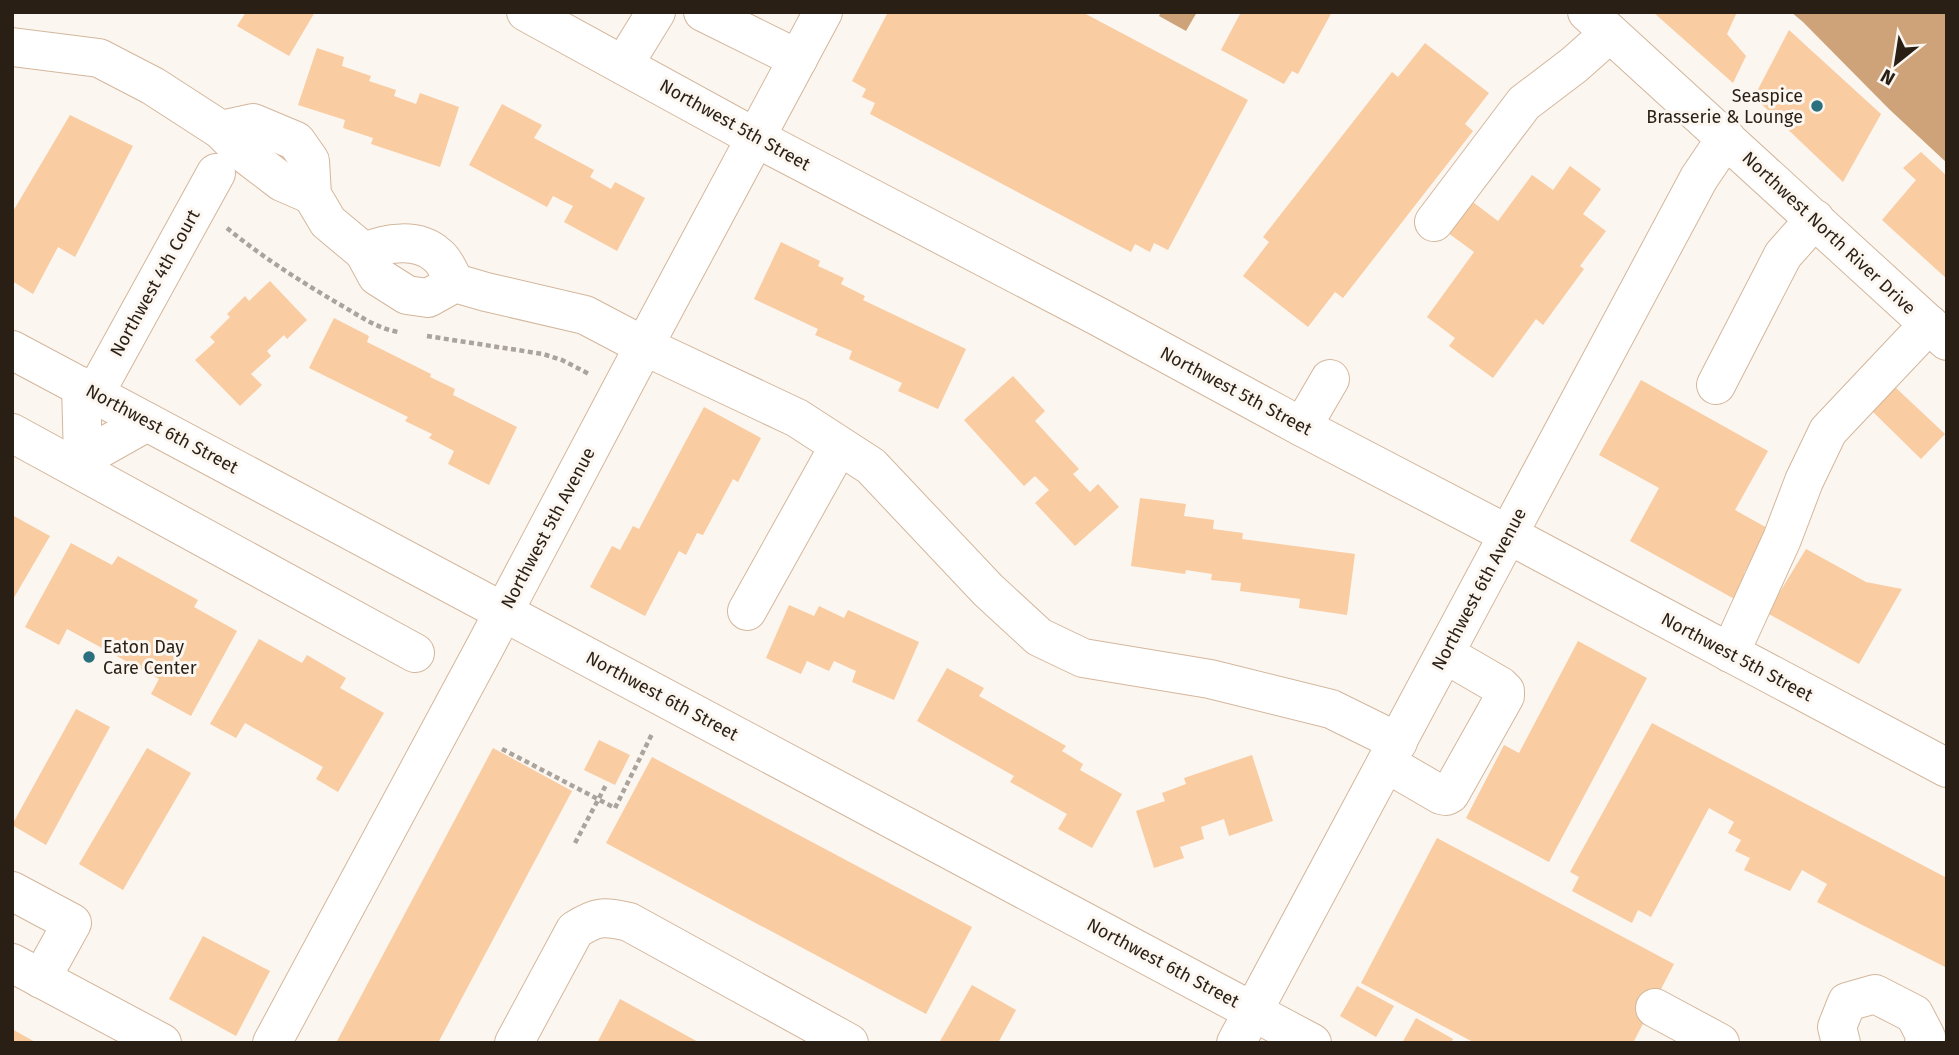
<svg xmlns="http://www.w3.org/2000/svg" width="1959" height="1055" font-family="'Fira Sans',sans-serif">
  <style>
    .water { fill: #cea379 }
    .building { fill: #f9cca1 }
    .lines { fill: none; stroke-linecap: round; stroke-linejoin: round }
    .minor-casing { stroke: #d3b79c; stroke-width: 40 }
    .major-casing { stroke: #d3b79c; stroke-width: 40 }
    .path { stroke: #aba49d; stroke-width: 4.5; stroke-dasharray: 5 3.5; stroke-linecap: butt }
    .minor { stroke: #fff; stroke-width: 38 }
    .major { stroke: #fff; stroke-width: 38 }
    .poi-dot { fill: #2b707f; stroke: #fcf6f1; stroke-width: 2.5 }
    .labels { text-anchor: middle; dominant-baseline: central; stroke-width: 6; stroke-linejoin: round; paint-order: stroke }
    .poi-label { font-size: 18px; fill: #291f15; stroke: #fcf6f1; text-anchor: end }
    .street-label { font-size: 18px; fill: #291f15; stroke: #fcf6f1 }
  </style>
  <rect width="100%" height="100%" fill="#fcf6f1"/>
  <!-- water -->
  <g class="water">
    <path d="M1161,12H1197L1186,31L1159,16Z"/>
    <path d="M1791,12H1947V163L1889,109L1803,22Z"/>
  </g>
  <!-- building -->
  <g class="building">
    <path d="M246,12H315L289,56L237,26Z"/>
    <path d="M888,12H1082L1248,100L1168,250L1154,243L1150,252L1135,244L1131,252L870,114L875,103L862,97L866,89L852,81Z"/>
    <path d="M1241,12H1332L1298,74L1292,71L1284,84L1221,50Z"/>
    <path d="M1653,12H1737L1727,34L1746,56L1733,83Z"/>
    <path d="M1789,30L1881,114L1843,182L1754,97Z"/>
    <path d="M1425,43L1489,93L1465,124L1473,131L1343,298L1335,292L1308,327L1243,276L1269,242L1263,237L1392,72L1398,77Z"/>
    <path d="M317,48L344,57L342,66L371,76L369,81L396,90L394,96L416,104L420,93L459,107L440,167L371,144L373,138L343,128L345,120L298,105Z"/>
    <path d="M502,104L542,125L534,138L594,170L590,177L611,189L615,182L645,198L617,251L564,222L573,206L553,196L547,207L469,165Z"/>
    <path d="M70,115L133,146L75,257L58,247L33,294L12,281V213Z"/>
    <path d="M1921,152L1947,176V279L1882,220L1916,180L1903,168Z"/>
    <path d="M1570,166L1601,189L1583,214L1606,231L1580,266L1584,269L1543,325L1536,319L1493,378L1449,346L1455,338L1427,317L1474,252L1421,213L1445,181L1498,221L1532,175L1553,190Z"/>
    <path d="M781,242L820,261L818,266L844,278L841,284L865,296L863,300L966,349L938,409L898,391L902,383L849,359L852,351L815,335L818,329L754,299Z"/>
    <path d="M270,281L307,320L287,339L284,335L267,351L271,356L251,374L262,385L240,406L195,360L215,342L210,337L230,317L227,314L245,296L249,301Z"/>
    <path d="M334,318L369,336L367,342L431,374L430,377L455,389L453,395L517,427L489,485L448,464L454,451L429,438L432,434L405,421L408,417L309,368Z"/>
    <path d="M1013,376L1045,411L1035,421L1079,469L1073,474L1090,492L1098,484L1119,507L1075,546L1035,503L1049,490L1035,476L1024,486L964,420Z"/>
    <path d="M1641,380L1768,451L1735,510L1769,529L1744,573L1751,577L1738,601L1630,541L1659,488L1599,455Z"/>
    <path d="M1895,387L1945,434L1921,459L1872,411Z"/>
    <path d="M704,407L761,438L738,482L733,479L703,535L697,533L686,555L679,551L645,616L590,587L612,546L620,550L633,526L639,529Z"/>
    <path d="M1140,498L1186,504L1184,516L1214,520L1213,529L1243,533L1242,539L1355,554L1347,615L1299,608L1300,599L1240,591L1241,583L1211,580L1212,574L1186,570L1185,574L1131,566Z"/>
    <path d="M12,515L50,536L12,601Z"/>
    <path d="M71,543L112,565L118,556L198,600L194,607L237,631L191,716L151,694L159,679L67,629L59,645L25,627Z"/>
    <path d="M1806,549L1866,582L1902,589L1859,664L1767,613Z"/>
    <path d="M789,605L814,616L819,606L844,618L848,610L919,642L894,700L852,682L856,671L834,661L829,671L807,661L801,674L766,658Z"/>
    <path d="M259,639L302,663L307,655L346,678L340,688L384,713L338,792L316,779L323,767L245,723L236,738L210,724Z"/>
    <path d="M1578,641L1647,678L1549,862L1466,818L1504,745L1519,753Z"/>
    <path d="M947,668L984,688L979,696L1066,746L1062,751L1083,764L1080,770L1122,794L1092,848L1058,829L1067,814L1010,782L1014,776L917,721Z"/>
    <path d="M76,709L110,727L46,845L12,825Z"/>
    <path d="M1652,723L1947,878V968L1817,902L1827,884L1802,870L1790,891L1744,870L1750,858L1735,851L1741,840L1728,833L1734,822L1709,808L1651,917L1638,910L1632,923L1572,891L1579,877L1570,872Z"/>
    <path d="M599,740L630,755L615,785L584,770Z"/>
    <path d="M147,748L191,773L123,890L79,864Z"/>
    <path d="M493,748L572,791L438,1043H336Z"/>
    <path d="M1252,755L1273,821L1229,836L1224,819L1201,827L1204,839L1180,847L1184,858L1154,868L1136,811L1165,801L1162,793L1186,784L1184,778Z"/>
    <path d="M652,757L972,927L926,1014L606,843Z"/>
    <path d="M1437,838L1674,964L1633,1043H1475L1361,983Z"/>
    <path d="M203,936L270,971L236,1036L169,999Z"/>
    <path d="M972,985L1016,1010L998,1043H939Z"/>
    <path d="M1357,986L1394,1006L1376,1037L1340,1016Z"/>
    <path d="M620,999L700,1043H597Z"/>
    <path d="M1416,1018L1453,1039L1451,1043H1402Z"/>
    <path d="M12,1029L37,1043H12Z"/>
  </g>
  <g class="lines">
    <defs>
      <g id="minor">
        <path d="M703,12L798,59"/>
        <path d="M1587,12L1947,341"/>
        <path d="M12,47L99,58L153,86L221,130L244,153L282,182L312,195"/>
        <path d="M624,64L656,12"/>
        <path d="M221,130L253,123L296,141L310,161L312,195L328,222L364,252"/>
        <path d="M1434,222L1524,103L1574,65L1610,33"/>
        <path d="M455,283L428,298L407,295L377,276L364,252C386,243 417,237 437,255C445,261 450,274 455,283L486,292L585,315L644,346L797,418L871,466L988,590L1039,637L1083,658L1210,679L1331,709L1398,742"/>
        <path d="M1716,385L1783,255L1815,219"/>
        <path d="M81,386L83,458"/>
        <path d="M95,393L216,173"/>
        <path d="M1302,427L1330,379"/>
        <path d="M12,433L415,653"/>
        <path d="M77,468L83,458L147,422"/>
        <path d="M747,611L839,446"/>
        <path d="M1730,653L1782,539L1804,481L1828,431L1929,324"/>
        <path d="M1386,763L1441,795L1446,796L1450,794L1505,696V691L1500,686L1445,654"/>
        <path d="M12,891L72,923L41,979"/>
        <path d="M12,963L162,1043"/>
        <path d="M1655,1008L1720,1043"/>
        <path d="M272,1043L485,647L644,346L823,12"/>
        <path d="M514,1043L575,930C597,916 604,916 629,922L849,1043"/>
        <path d="M1236,1043L1699,178L1726,138"/>
        <path d="M1841,1043L1837,1027L1847,1002L1875,994L1914,1014L1926,1037L1924,1043"/>
      </g>
      <g id="major">
        <path d="M526,12L756,138L1099,317L1302,427L1509,535L1947,768"/>
        <path d="M12,350L1312,1043"/>
      </g>
    </defs>
    <!-- minor casing -->
    <use href="#minor" class="minor-casing"/>
    <!-- major casing -->
    <use href="#major" class="major-casing"/>
    <!-- path -->
    <g class="path">
      <path d="M227,228C262,257 300,281 339,304C358,315 376,328 398,332"/>
      <path d="M427,336L543,354L562,360L591,375"/>
      <path d="M502,749L615,808L653,732"/>
      <path d="M575,843L606,785"/>
    </g>
    <!-- minor -->
    <use href="#minor" class="minor"/>
    <!-- major -->
    <use href="#major" class="major"/>
  </g>
  <!-- markers -->
  <g class="poi-dot">
    <circle cx="1817" cy="106" r="7"/>
    <circle cx="89" cy="657" r="7"/>
  </g>
  <g class="labels">
    <!-- poi labels -->
    <g class="poi-label">
      <text x="1803" y="96">Seaspice<tspan x="1803" dy="21">Brasserie &amp; Lounge</tspan></text>
      <text x="103" y="647" text-anchor="start">Eaton Day<tspan x="103" dy="21">Care Center</tspan></text>
    </g>
    <!-- street labels -->
    <g class="street-label">
      <text transform="translate(735 125) rotate(29)">Northwest 5th Street</text>
      <text transform="translate(1829 233) rotate(43)">Northwest North River Drive</text>
      <text transform="translate(155 283) rotate(-61)">Northwest 4th Court</text>
      <text transform="translate(1236 391) rotate(28)">Northwest 5th Street</text>
      <text transform="translate(162 429) rotate(28)">Northwest 6th Street</text>
      <text transform="translate(548 528) rotate(-62)">Northwest 5th Avenue</text>
      <text transform="translate(1479 589) rotate(-62)">Northwest 6th Avenue</text>
      <text transform="translate(1737 657) rotate(28)">Northwest 5th Street</text>
      <text transform="translate(662 696) rotate(28)">Northwest 6th Street</text>
      <text transform="translate(1163 963) rotate(28)">Northwest 6th Street</text>
    </g>
  </g>
  <!-- border -->
  <rect width="1959" height="1055" fill="none" stroke="#291f15" stroke-width="28"/>
  <!-- north arrow -->
  <g transform="translate(1896 63) rotate(210)" stroke="#fcf6f1" stroke-width="5" paint-order="stroke">
  <path d="M0-5L12 26L0 18L-12 26Z" fill="#291f15"/>
  <text y="-10" font-size="19" font-weight="bold" text-anchor="middle" fill="#291f15">N</text>
  </g>
</svg>
